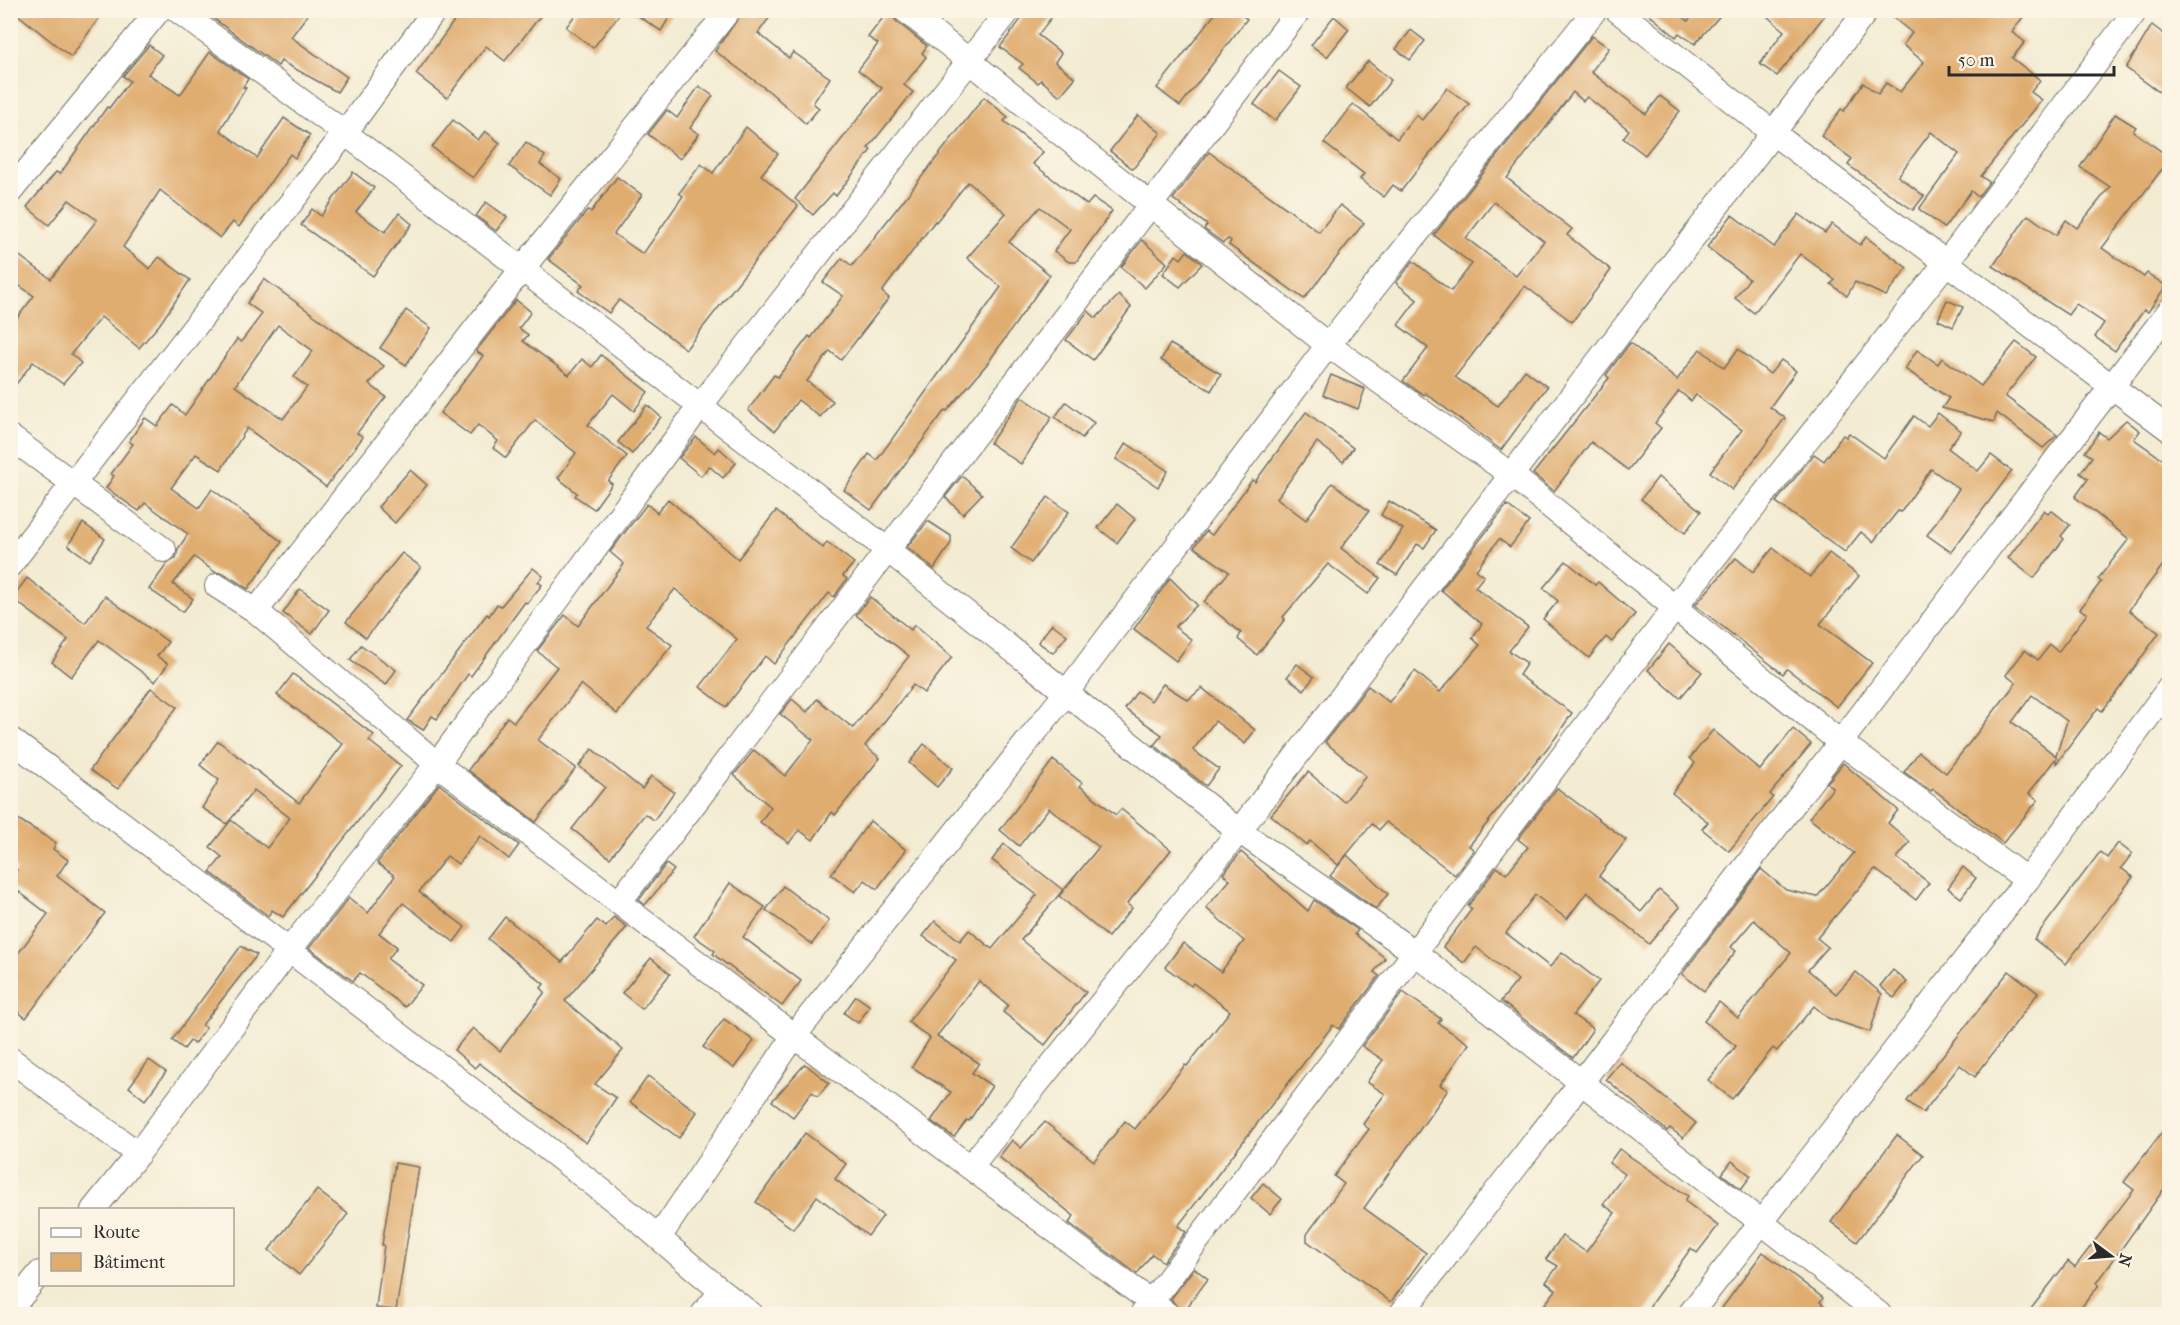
<svg xmlns="http://www.w3.org/2000/svg" width="2180" height="1325" font-family="'IM FELL French Canon',serif">
  <style>
    .building { fill: #e0ad71; fill-rule: evenodd }
    .lines { fill: none; stroke-linecap: round; stroke-linejoin: round }
    .minor-casing { stroke: #716f66; stroke-width: 26 }
    .minor { stroke: #fff; stroke-width: 24 }
  </style>
  <rect width="100%" height="100%" fill="#fcf5e5"/>
  <filter id="ink" filterUnits="userSpaceOnUse"><feTurbulence type="fractalNoise" baseFrequency=".0167" numOctaves="2"/><feDisplacementMap in="SourceGraphic" scale="12" xChannelSelector="R" yChannelSelector="G"/><feConvolveMatrix kernelMatrix="1 2 1 2 8 2 1 2 1" color-interpolation-filters="sRGB"/></filter>
  <filter id="wash" filterUnits="userSpaceOnUse"><feTurbulence type="fractalNoise" baseFrequency=".008" numOctaves="4" result="noise"/><feDisplacementMap in="SourceGraphic" scale="24" xChannelSelector="R" yChannelSelector="G"/><feGaussianBlur stdDeviation="1.35" result="paint"/><feColorMatrix in="noise" values="0 0 0 0 0 0 0 0 0 0 0 0 0 0 0 0 0 1.4 0 .05"/><feComposite in="paint" operator="in"/></filter>
  <g filter="url(#wash)">
    <rect width="100%" height="100%" fill="#f3ecd3"/>
    <g id="blocks">
      <!-- building -->
      <g class="building">
        <path d="M12,10H105L71,57Z"/>
        <path d="M202,10H311L291,37L347,77L337,92L281,61L278,66Z"/>
        <path d="M449,10H545L505,61L486,46L447,98L416,74L454,21L448,16Z"/>
        <path d="M579,10H623L593,48L566,27Z"/>
        <path d="M629,10H674L661,31Z"/>
        <path d="M744,10H775L758,33L789,58L793,52L830,78L813,103L819,108L806,124L770,92L715,51Z"/>
        <path d="M889,10L896,21L927,46L922,53L926,57L904,85L913,92L868,148L871,150L836,196L833,193L813,215L795,199L882,88L858,70L878,44L868,37Z"/>
        <path d="M1028,10H1057L1038,35L1061,53L1055,62L1075,78L1060,96L1041,80L1038,83L1019,68L1023,64L1000,47Z"/>
        <path d="M1218,10H1235L1247,19L1180,106L1157,88Z"/>
        <path d="M1644,10H1676L1688,21L1697,10H1725L1695,44L1679,33L1676,37Z"/>
        <path d="M1760,10H1829L1777,76L1760,64L1784,31Z"/>
        <path d="M1884,10H2028L2012,32L2025,42L2012,58L2040,80L2031,92L2042,100L1981,176L1989,182L1978,197L1971,191L1944,228L1919,209L1959,154L1931,132L1898,176L1924,196L1913,210L1848,165L1852,159L1821,136L1841,109L1844,111L1863,83L1878,94L1886,83L1900,92L1924,62L1903,45L1912,33Z"/>
        <path d="M1334,16L1349,29L1327,57L1311,45Z"/>
        <path d="M2152,25L2169,38V99L2126,68Z"/>
        <path d="M1411,30L1425,41L1410,60L1396,49Z"/>
        <path d="M1592,36L1609,48L1591,72L1646,114L1660,96L1680,111L1645,155L1623,138L1629,130L1587,97L1583,101L1573,92L1507,178L1572,229L1567,235L1611,270L1572,322L1525,286L1455,377L1498,406L1525,370L1547,387L1501,450L1425,393L1424,395L1403,381L1428,348L1398,325L1417,300L1396,283L1413,261L1451,291L1472,264L1434,235ZM1494,202L1544,241L1516,276L1466,238Z"/>
        <path d="M149,45L162,55L148,74L180,95L210,52L248,79L243,87L246,88L220,130L257,158L284,118L310,135L295,158L290,154L239,227L233,222L220,238L160,190L123,247L150,269L159,257L190,280L159,325L139,348L101,317L71,354L81,363L63,384L33,362L10,392V327L34,296L10,279V249L51,279L97,220L69,200L49,225L27,207L56,172L60,174L107,107L109,108L130,81L123,76Z"/>
        <path d="M1368,61L1391,80L1370,107L1346,88Z"/>
        <path d="M1279,71L1301,87L1275,121L1254,104Z"/>
        <path d="M699,86L713,96L690,128L699,134L680,159L648,134L667,110L677,118Z"/>
        <path d="M1447,88L1469,104L1401,191L1393,185L1384,197L1360,179L1364,174L1324,143L1353,104L1397,139L1416,115L1422,120Z"/>
        <path d="M984,97L1008,117L1004,121L1043,152L1033,164L1087,205L1093,198L1112,211L1076,262H1069L1054,251L1070,229L1040,207L1009,242L1050,275L987,364L947,411L945,410L871,510L844,490L869,454L877,460L1001,287L967,258L1006,213L968,182L936,222L935,221L882,292L889,298L841,360L830,351L807,381L833,401L820,417L798,400L775,431L748,410L774,375L778,377L809,336L811,338L843,296L823,282L842,258L852,266Z"/>
        <path d="M2115,114L2136,127L2133,131L2169,157V160L2102,248L2144,277L2147,273L2166,286L2148,312L2144,310L2115,351L2095,337L2104,323L2076,304L2068,315L1993,266L2028,215L2056,235L2066,220L2077,228L2110,187L2080,167Z"/>
        <path d="M1138,115L1161,133L1133,169L1110,151Z"/>
        <path d="M453,120L478,140L485,131L500,143L473,178L432,147Z"/>
        <path d="M746,127L778,154L761,175L798,206L686,349L619,300L609,313L578,291L583,285L548,259L588,210L591,212L617,177L642,195L614,234L643,254L683,196L679,193L701,164L713,173Z"/>
        <path d="M526,142L545,156L540,164L561,179L550,195L509,166Z"/>
        <path d="M1209,152L1319,232L1340,205L1364,223L1304,299L1229,245L1231,241L1228,239L1223,243L1204,229L1207,225L1173,199Z"/>
        <path d="M353,172L374,188L356,212L385,232L399,213L412,224L373,276L301,225L312,209L321,216Z"/>
        <path d="M486,202L507,217L496,231L476,216Z"/>
        <path d="M1799,214L1825,233L1832,224L1860,245L1866,237L1907,268L1886,296L1855,282L1847,296L1831,284L1835,280L1800,254L1754,313L1735,298L1749,279L1707,247L1732,215L1774,247Z"/>
        <path d="M1142,240L1167,263L1145,288L1121,267Z"/>
        <path d="M1187,251L1202,264L1180,287L1163,274L1176,255L1181,259Z"/>
        <path d="M264,279L384,366L369,384L386,397L357,433L363,437L326,487L247,428L221,470L196,454L171,488L199,508L212,489L282,542L248,589L225,574L215,572L194,557L173,584L193,599L183,612L149,589L167,564L176,558L178,549L188,534L145,503L139,511L106,488L114,476L111,474L133,444L129,441L145,418L157,426L173,405L185,415L237,339L241,342L262,314L247,303ZM278,325L313,351L294,377L307,387L283,419L235,386Z"/>
        <path d="M1119,295L1131,307L1093,360L1066,340L1088,311L1096,318Z"/>
        <path d="M516,300L531,312L519,328L528,335L523,341L569,375L582,359L592,367L601,355L648,392L634,411L613,394L588,425L627,456L608,481L612,484L594,509L575,496L577,493L558,478L576,453L535,420L506,458L493,448L498,441L478,425L470,435L440,413L483,356L476,351Z"/>
        <path d="M1947,300L1963,307L1953,327L1938,320Z"/>
        <path d="M406,310L431,328L406,365L380,348Z"/>
        <path d="M2016,342L2036,357L2005,396L2057,435L2043,448L1997,413L1994,422L1942,408L1949,398L1905,369L1917,350L1938,364L1942,358L1981,386Z"/>
        <path d="M1630,343L1677,380L1700,349L1724,368L1738,349L1770,374L1781,360L1796,371L1770,407L1785,418L1732,490L1710,472L1742,430L1696,395L1691,401L1679,391L1655,423L1661,428L1628,470L1591,442L1554,491L1533,474L1609,378L1606,375Z"/>
        <path d="M1170,344L1221,374L1211,391L1161,360Z"/>
        <path d="M1331,375L1365,389L1358,409L1323,395Z"/>
        <path d="M1022,397L1052,417L1021,464L990,443Z"/>
        <path d="M1066,402L1094,423L1082,438L1055,417Z"/>
        <path d="M647,405L661,417L632,454L618,442Z"/>
        <path d="M1306,412L1353,448L1343,462L1317,442L1277,498L1306,520L1332,483L1369,511L1341,548L1380,578L1368,594L1328,564L1283,617L1285,619L1257,655L1238,639L1241,633L1204,602L1229,572L1194,547L1206,531L1212,535L1252,480L1255,482Z"/>
        <path d="M1938,413L1961,431L1948,448L1978,471L1991,455L2012,471L1951,552L1927,535L1959,489L1931,469L1901,512L1898,511L1873,542L1861,532L1845,552L1776,502L1814,454L1824,461L1843,435L1846,437L1849,433L1884,458L1914,416L1928,426Z"/>
        <path d="M2126,420L2140,431L2134,439L2169,464V513L2162,523L2169,529V557L2129,610L2159,633L2114,696L2102,711L2098,708L2056,764V758L2029,793L2038,800L2003,843L1933,789L1931,791L1904,772L1919,752L1946,773L2016,683L2006,675L2025,650L2038,660L2050,645L2058,652L2087,614L2080,609L2101,582L2098,579L2129,539L2075,497L2088,479L2080,473L2092,457L2085,452L2099,432L2107,438ZM2032,695L2067,721L2056,756L2012,722Z"/>
        <path d="M696,437L715,453L719,448L736,463L723,478L709,466L701,476L679,458Z"/>
        <path d="M1126,443L1168,471L1158,487L1116,459Z"/>
        <path d="M410,470L427,485L395,523L378,507Z"/>
        <path d="M962,476L982,494L963,514L945,497Z"/>
        <path d="M1658,477L1701,511L1685,533L1641,499Z"/>
        <path d="M1048,497L1069,512L1031,563L1011,548Z"/>
        <path d="M668,499L738,559L776,511L823,548L827,542L854,563L843,576L847,579L834,597L829,593L774,664L765,656L726,707L700,687L737,639L675,589L646,626L672,645L617,714L581,684L538,740L576,768L536,822L468,770L507,717L514,722L557,667L537,651L565,615L578,626L624,564L610,552L629,527L647,504L657,513Z"/>
        <path d="M1389,501L1436,530L1424,548L1417,544L1397,575L1380,565L1403,529L1381,515Z"/>
        <path d="M1117,504L1135,519L1117,543L1098,528Z"/>
        <path d="M1507,505L1529,522L1510,547L1499,539L1476,570L1484,576L1475,587L1528,627L1509,651L1527,663L1519,675L1572,713L1556,737L1469,846L1474,850L1455,875L1386,822L1379,830L1372,824L1338,865L1310,841L1306,845L1271,815L1308,772L1344,802L1366,776L1325,742L1368,686L1389,702L1415,671L1440,692L1480,645L1472,638L1482,624L1441,590Z"/>
        <path d="M2044,510L2048,513L2051,510L2070,525L2061,536L2064,539L2034,578L2008,558Z"/>
        <path d="M928,521L951,536V543L934,569L907,547Z"/>
        <path d="M83,523L105,539L90,561L68,545Z"/>
        <path d="M1773,548L1810,577L1829,553L1859,576L1820,624L1872,663L1837,707L1787,669L1783,674L1695,605L1736,558L1753,572Z"/>
        <path d="M402,553L421,567L366,638L346,622Z"/>
        <path d="M1566,561L1595,585L1598,582L1635,614L1612,642L1606,637L1589,658L1543,619L1558,601L1543,588Z"/>
        <path d="M533,568L543,576L538,582L542,585L527,603L525,602L471,676L468,674L437,719L432,716L423,730L407,720L487,614L489,616L497,604L501,606Z"/>
        <path d="M27,578L85,623L105,596L168,642L157,656L168,664L155,682L99,640L71,677L52,662L68,640L12,598Z"/>
        <path d="M1170,578L1197,605L1175,627L1192,640L1176,661L1134,629Z"/>
        <path d="M300,589L329,610L312,634L283,613Z"/>
        <path d="M870,597L911,630L914,625L952,657L924,693L913,685L865,746L880,758L835,815L832,812L813,840L799,830L789,843L760,822L771,807L734,775L754,750L785,776L813,740L780,714L792,699L807,712L817,699L853,728L909,656L856,615Z"/>
        <path d="M1052,624L1067,635L1053,653L1038,642Z"/>
        <path d="M1669,644L1702,672L1680,698L1648,670Z"/>
        <path d="M361,645L396,670L386,685L350,660Z"/>
        <path d="M1297,664L1314,677L1304,690L1287,677Z"/>
        <path d="M293,674L374,735L369,741L401,766L283,917L272,910L268,916L210,872L222,857L210,847L231,820L267,848L290,818L254,790L227,824L202,808L219,780L200,765L218,741L299,803L343,744L277,695Z"/>
        <path d="M1163,684L1188,700L1202,688L1255,730L1245,744L1215,721L1193,750L1219,769L1206,786L1154,745L1162,735L1125,709L1137,691L1151,701Z"/>
        <path d="M151,688L177,707L118,789L90,770Z"/>
        <path d="M1793,729L1811,744L1770,794L1773,797L1729,851L1702,829L1708,822L1672,793L1695,763L1690,758L1713,730L1760,770Z"/>
        <path d="M924,744L953,768L937,787L909,763Z"/>
        <path d="M592,749L642,789L651,776L674,792L654,820L645,814L610,858L572,829L605,787L579,766Z"/>
        <path d="M1053,760L1082,783L1080,786L1116,815L1121,809L1171,850L1127,904L1132,908L1108,937L1059,896L1099,847L1049,808L1019,846L1000,830Z"/>
        <path d="M1843,763L1898,810L1888,823L1910,842L1897,858L1929,883L1916,900L1875,869L1817,938L1828,947L1808,970L1836,994L1856,972L1882,994L1870,1032L1828,1018L1814,1006L1777,1051L1773,1048L1732,1099L1708,1080L1736,1046L1704,1021L1719,1002L1738,1018L1791,953L1754,920L1731,947L1736,951L1704,991L1682,974L1761,869L1786,890L1817,897L1854,853L1809,818L1833,788L1827,783Z"/>
        <path d="M439,784L519,845L509,859L480,836L458,864L447,856L419,892L465,927L454,942L403,903L379,933L397,947L388,959L422,985L405,1007L360,973L353,981L309,948L349,898L368,913L395,876L377,863Z"/>
        <path d="M1557,788L1626,840L1599,876L1641,912L1659,890L1680,907L1649,944L1587,892L1567,919L1535,895L1506,933L1550,967L1562,952L1599,981L1573,1015L1593,1029L1573,1058L1501,1001L1518,980L1476,947L1464,963L1443,947L1472,909L1468,906L1497,867L1506,874L1528,847L1518,839Z"/>
        <path d="M10,814L56,843L53,849L68,860L57,876L105,913L26,1018L10,1006V964L48,914L10,885V879L17,870L10,864Z"/>
        <path d="M870,821L906,850L877,889L865,880L855,892L831,874Z"/>
        <path d="M2118,843L2132,854L2121,868L2133,877L2066,964L2034,939L2100,852L2107,858Z"/>
        <path d="M1004,844L1063,890L1021,940L1086,992L1045,1045L1003,1012L1008,1005L979,981L937,1036L979,1063L972,1073L992,1086L969,1121L967,1120L954,1137L931,1121L951,1092L912,1067L930,1038L908,1022L956,960L923,936L935,921L960,941L969,930L992,949L1037,895L992,860Z"/>
        <path d="M1241,852L1308,911L1314,900L1358,930L1355,934L1385,958L1374,972L1379,976L1339,1029L1333,1025L1178,1226L1186,1232L1163,1262L1152,1254L1137,1274L1069,1223L1074,1216L999,1157L1012,1140L1021,1148L1045,1122L1094,1161L1125,1121L1135,1129L1185,1065L1187,1066L1230,1011L1193,983L1191,986L1165,967L1183,943L1221,972L1244,941L1206,908L1230,880L1223,874Z"/>
        <path d="M1347,855L1388,894L1376,909L1330,876Z"/>
        <path d="M666,864L674,870L645,905L639,900Z"/>
        <path d="M1963,867L1976,878L1961,898L1948,888Z"/>
        <path d="M730,883L765,907L743,937L801,981L782,1006L713,954L715,951L694,936Z"/>
        <path d="M783,886L829,921L812,944L766,910Z"/>
        <path d="M505,917L562,962L597,920L606,927L614,917L627,927L565,1001L623,1050L595,1084L616,1098L586,1143L479,1063L475,1068L454,1050L473,1028L500,1051L545,992L541,988L544,984L488,939Z"/>
        <path d="M241,946L257,955L202,1025L206,1028L194,1044L190,1041L184,1049L172,1040Z"/>
        <path d="M651,958L670,974L642,1009L622,993Z"/>
        <path d="M1893,970L1907,982L1894,998L1880,986Z"/>
        <path d="M2009,971L2038,993L1975,1077L1960,1065L1923,1113L1907,1101Z"/>
        <path d="M1403,992L1441,1019L1438,1023L1469,1044L1440,1085L1448,1090L1364,1208L1426,1253L1391,1302L1307,1241V1234L1344,1184L1334,1176L1369,1129L1363,1124L1385,1094L1367,1082L1383,1060L1362,1046Z"/>
        <path d="M856,996L870,1006L858,1023L844,1013Z"/>
        <path d="M724,1019L754,1041L734,1068L703,1047Z"/>
        <path d="M149,1060L166,1072L145,1100L129,1087Z"/>
        <path d="M1620,1062L1696,1123L1683,1138L1670,1128L1667,1131L1606,1079Z"/>
        <path d="M805,1064L829,1083L818,1096L812,1092L793,1117L772,1101Z"/>
        <path d="M648,1076L697,1112L679,1138L630,1102Z"/>
        <path d="M2169,1123V1182L2097,1283L2099,1285L2076,1314H2027L2068,1261L2075,1267L2134,1190L2124,1182Z"/>
        <path d="M805,1133L846,1164L835,1179L883,1216L868,1236L817,1196L793,1229L756,1202Z"/>
        <path d="M1897,1135L1923,1155L1857,1242L1831,1222Z"/>
        <path d="M1619,1149L1688,1196L1685,1201L1718,1226L1697,1253L1691,1248L1644,1314H1537L1556,1290L1546,1282L1558,1266L1546,1259L1562,1236L1586,1252L1615,1213L1603,1204L1625,1174L1609,1163Z"/>
        <path d="M1732,1161L1751,1176L1741,1189L1722,1174Z"/>
        <path d="M395,1163L419,1167L396,1310L376,1308L384,1245H382Z"/>
        <path d="M1263,1183L1282,1199L1270,1214L1251,1198Z"/>
        <path d="M317,1190L348,1214L299,1275L269,1250Z"/>
        <path d="M1763,1252L1823,1298L1820,1302L1836,1314H1731L1722,1308Z"/>
        <path d="M1194,1268L1208,1279L1182,1314L1171,1299Z"/>
      </g>
    </g>
  </g>
  <g filter="url(#ink)">
    <use href="#blocks" fill-opacity="0" stroke="#716f66" stroke-width="1.5"/>
    <g class="lines">
      <defs>
        <g id="minor">
          <path d="M177,10L345,133L889,551L1239,831L1414,952L1879,1314"/>
          <path d="M905,10L1328,345L1513,476L1840,742L2027,880"/>
          <path d="M1617,10L1773,133L2170,430"/>
          <path d="M10,192L159,10"/>
          <path d="M10,437L164,550"/>
          <path d="M10,565L345,133L435,10"/>
          <path d="M217,586L256,611L437,764L794,1036L1167,1314"/>
          <path d="M256,611L522,269L729,10"/>
          <path d="M10,739C211,890 411,1043 610,1197C658,1235 702,1278 751,1314"/>
          <path d="M620,901L1299,10"/>
          <path d="M10,1059L138,1154"/>
          <path d="M971,1166L1239,831L1867,10"/>
          <path d="M93,1210L138,1154L290,949L437,764L700,406L1009,10"/>
          <path d="M660,1236L794,1036L1066,693L1328,345L1595,10"/>
          <path d="M10,1310L40,1273"/>
          <path d="M703,1314L721,1292"/>
          <path d="M1142,1314L1676,606L1946,263L2136,10"/>
          <path d="M1401,1314L1580,1084L2170,310"/>
          <path d="M1690,1314L2027,880L2170,687"/>
        </g>
      </defs>
      <!-- minor casing -->
      <use href="#minor" class="minor-casing"/>
      <!-- minor -->
      <use href="#minor" class="minor"/>
    </g>
  </g>
  <!-- margin -->
  <rect width="2180" height="1325" fill="none" stroke="#fcf5e5" stroke-width="36"/>
  <!-- legend -->
  <rect x="39" y="1208" width="195" height="78" fill="#fcf5e5" stroke="#a8a49b" stroke-width="1.5"/>
  <rect x="51" y="1228" width="30" height="9" fill="#ffffff" stroke="#a8a49b" stroke-width="1.5"/>
  <text x="93" y="1238" font-size="18" fill="#2b2b2b">Route</text>
  <rect x="51" y="1253" width="30" height="18" fill="#e0ad71" stroke="#a8a49b" stroke-width="1.5"/>
  <text x="93" y="1268" font-size="18" fill="#2b2b2b">Bâtiment</text>
  <!-- north arrow -->
  <g transform="translate(2111 1256) rotate(106)" stroke="#fcf5e5" stroke-width="4.5" paint-order="stroke">
  <path d="M0-4.5L10 22L0 15L-10 22Z" fill="#2b2b2b"/>
  <text y="-9" font-size="16" font-weight="bold" text-anchor="middle" fill="#2b2b2b">N</text>
  </g>
  <!-- scale -->
  <path d="M1949 66v9h165v-9" fill="none" stroke="#2b2b2b" stroke-width="3"/>
  <text x="1958" y="66" font-size="18" fill="#2b2b2b" stroke="#fcf5e5" stroke-width="4.5" paint-order="stroke">50 m</text>
</svg>
